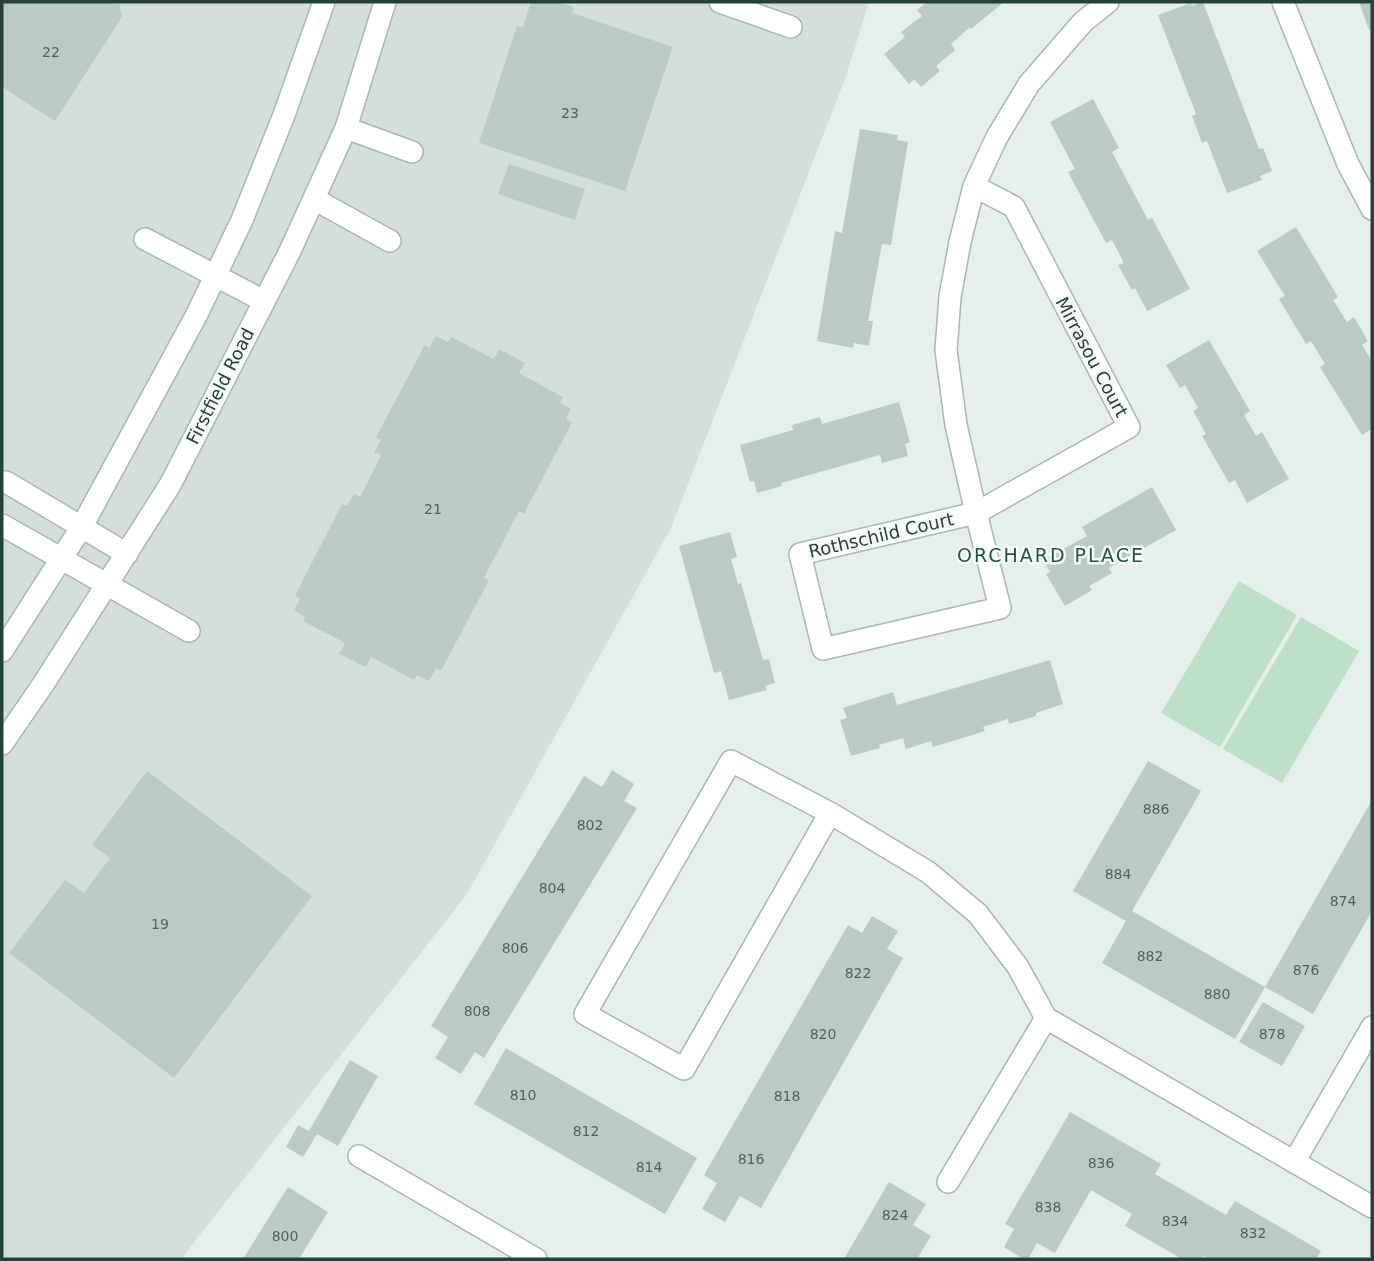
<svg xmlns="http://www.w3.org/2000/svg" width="1374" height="1261" font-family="'DejaVu Sans',sans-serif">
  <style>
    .built { fill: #d4dfda }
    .green { fill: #bfe0c8 }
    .building { fill: #bbcac4 }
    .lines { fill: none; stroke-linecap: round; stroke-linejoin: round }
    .minor-casing { stroke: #a8b8b2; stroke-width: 24 }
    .minor { stroke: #fff; stroke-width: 21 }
    .labels { text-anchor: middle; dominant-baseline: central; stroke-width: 5; stroke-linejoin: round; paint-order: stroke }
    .number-label { font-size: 14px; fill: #4a645c }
    .street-label { font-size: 18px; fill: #24423a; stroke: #f7fbf9 }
    .neighbourhood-label { font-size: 19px; letter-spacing: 2px; fill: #1f5548; stroke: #f7fbf9 }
  </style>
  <rect width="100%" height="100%" fill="#e6efeb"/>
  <!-- built -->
  <path class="built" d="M2,2H869L845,79L671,528L467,894L181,1259H2Z"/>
  <!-- green -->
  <g class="green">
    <path d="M1239,581L1297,615L1220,747L1161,713Z"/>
    <path d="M1301,617L1359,651L1282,783L1223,749Z"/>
  </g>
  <!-- building -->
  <g class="building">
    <path d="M2,2H119L122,17L55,121L2,87Z"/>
    <path d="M531,2H558L574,7L572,13L673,47L625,191L479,143L517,26L523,27Z"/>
    <path d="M927,2H1004L971,29L970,27L951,44L955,50L936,66L940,71L921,87L914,79L909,84L884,54L905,37L901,32L922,16L917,10Z"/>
    <path d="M1203,2L1259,149L1263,148L1272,171L1260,176L1262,180L1227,193L1207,141L1202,143L1192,116L1196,114L1158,15L1191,3L1192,6Z"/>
    <path d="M1359,2H1372V29L1369,30Z"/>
    <path d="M1093,99L1119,148L1112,152L1148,220L1152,218L1190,289L1147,311L1135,288L1132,290L1118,265L1124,263L1112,240L1106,243L1068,172L1075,169L1050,122Z"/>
    <path d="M860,129L898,135L897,140L908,142L891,245L882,244L868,321H873L869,346L854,343L853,348L817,341L835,231L842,233Z"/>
    <path d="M509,164L585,189L575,220L498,194Z"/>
    <path d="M1296,227L1338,297L1333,300L1347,322L1354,317L1368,341L1362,345L1372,361V429L1362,435L1320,367L1325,364L1311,341L1306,344L1279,299L1285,296L1257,251Z"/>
    <path d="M436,336L448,342L451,337L494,359L499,349L525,363L519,373L563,397L560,403L571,409L566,419L572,422L524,514L519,511L484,578L489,580L441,671L436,668L429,681L417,675L414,680L371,657L366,667L339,654L345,643L303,621L305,617L294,610L300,599L295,596L342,504L347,506L354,494L360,497L381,455L374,452L381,440L376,437L425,345L429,348Z"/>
    <path d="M1209,340L1250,411L1244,415L1256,436L1262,432L1289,479L1247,503L1235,480L1229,483L1202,436L1206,434L1193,411L1198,408L1185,385L1180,388L1166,365Z"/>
    <path d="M899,402L910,442L905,444L908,456L882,463L880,455L781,483L782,486L757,493L754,481L750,482L740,445L793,430L792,425L820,417L822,424Z"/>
    <path d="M1152,487L1176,530L1109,568L1112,573L1089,586L1092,590L1065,606L1046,574L1050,572L1043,560L1087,536L1082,527Z"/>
    <path d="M730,532L737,557L731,559L738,584L741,583L763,660L769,659L775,683L765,686L767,690L729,700L721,671L714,673L679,546Z"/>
    <path d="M1050,660L1063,704L1036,713V716L1009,724L1008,719L983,727L985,731L933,747L931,741L906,749L903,738L879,745L880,748L851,756L840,720L847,718L843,708L893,692L897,705Z"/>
    <path d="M1148,761L1201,791L1132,911L1265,987L1235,1039L1102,963L1126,921L1073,891Z"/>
    <path d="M612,770L634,784L624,801L637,808L484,1058L475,1052L461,1074L435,1058L448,1037L431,1026L584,776L602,787Z"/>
    <path d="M147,771L312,896L174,1078L9,953L65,880L84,893L110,858L92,845Z"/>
    <path d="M1372,800V911L1313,1014L1265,987Z"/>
    <path d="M872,916L898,931L887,949L903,958L761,1208L740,1196L725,1222L702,1209L717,1183L704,1175L848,925L862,933Z"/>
    <path d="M1263,1002L1305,1026L1282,1066L1239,1042Z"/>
    <path d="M506,1048L697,1158L665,1214L474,1104Z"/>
    <path d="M350,1060L378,1076L338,1146L317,1134L303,1157L286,1147L298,1125L309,1131Z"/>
    <path d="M1070,1112L1161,1164L1155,1174L1226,1215L1235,1201L1321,1251L1316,1259H1209L1203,1256L1201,1259H1182L1125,1226L1132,1214L1091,1190L1055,1253L1037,1243L1028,1259H1024L1004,1247L1014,1229L1005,1224Z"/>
    <path d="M889,1182L926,1204L913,1225L931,1236L917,1259H844Z"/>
    <path d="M288,1187L328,1212L299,1259H243Z"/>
  </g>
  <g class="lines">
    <defs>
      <g id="minor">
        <path d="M720,2L791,27"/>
        <path d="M1283,2L1348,164L1372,209"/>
        <path d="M346,128L412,152"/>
        <path d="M974,186L1014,207L1129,427L976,513L956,425L946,350L950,297L960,242L974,186L997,137L1029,84L1083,22L1108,2"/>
        <path d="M314,199L390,241"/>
        <path d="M145,239L264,301"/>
        <path d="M6,482L127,554"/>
        <path d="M976,513L1000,608L823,649L800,554Z"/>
        <path d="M2,525L189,631"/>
        <path d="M2,651L81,528L197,314L242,220L284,115L324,2"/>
        <path d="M2,744L44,683L170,485L290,251L346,128L385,2"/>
        <path d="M830,813L684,1069L585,1014L731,761L830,813L928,872L978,914L1018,967L1046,1018L1372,1207"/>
        <path d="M359,1156L536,1259"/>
        <path d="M1294,1162L1372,1027"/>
        <path d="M948,1182L1046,1018"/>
      </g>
    </defs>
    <!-- minor casing -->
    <use href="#minor" class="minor-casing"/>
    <!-- minor -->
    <use href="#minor" class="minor"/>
  </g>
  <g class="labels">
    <!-- number labels -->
    <g class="number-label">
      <text x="51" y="52">22</text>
      <text x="570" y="113">23</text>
      <text x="433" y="509">21</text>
      <text x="1156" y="809">886</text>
      <text x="590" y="825">802</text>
      <text x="1118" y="874">884</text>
      <text x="552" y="888">804</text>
      <text x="1343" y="901">874</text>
      <text x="160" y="924">19</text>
      <text x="515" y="948">806</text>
      <text x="1150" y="956">882</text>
      <text x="1306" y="970">876</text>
      <text x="858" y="973">822</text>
      <text x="1217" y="994">880</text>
      <text x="477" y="1011">808</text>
      <text x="823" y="1034">820</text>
      <text x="1272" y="1034">878</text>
      <text x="523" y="1095">810</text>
      <text x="787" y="1096">818</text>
      <text x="586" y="1131">812</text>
      <text x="751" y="1159">816</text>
      <text x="1101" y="1163">836</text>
      <text x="649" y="1167">814</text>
      <text x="1048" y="1207">838</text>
      <text x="895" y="1215">824</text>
      <text x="1175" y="1221">834</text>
      <text x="1253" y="1233">832</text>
      <text x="285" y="1236">800</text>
    </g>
    <!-- street labels -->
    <g class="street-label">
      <text transform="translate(1092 357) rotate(62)">Mirrasou Court</text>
      <text transform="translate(220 386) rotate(-63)">Firstfield Road</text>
      <text transform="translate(881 535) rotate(-13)">Rothschild Court</text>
    </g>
    <!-- neighbourhood labels -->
    <g class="neighbourhood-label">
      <text x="1051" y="555">ORCHARD PLACE</text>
    </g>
  </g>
  <!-- border -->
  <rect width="1374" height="1261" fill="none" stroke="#24423a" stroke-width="7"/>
</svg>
